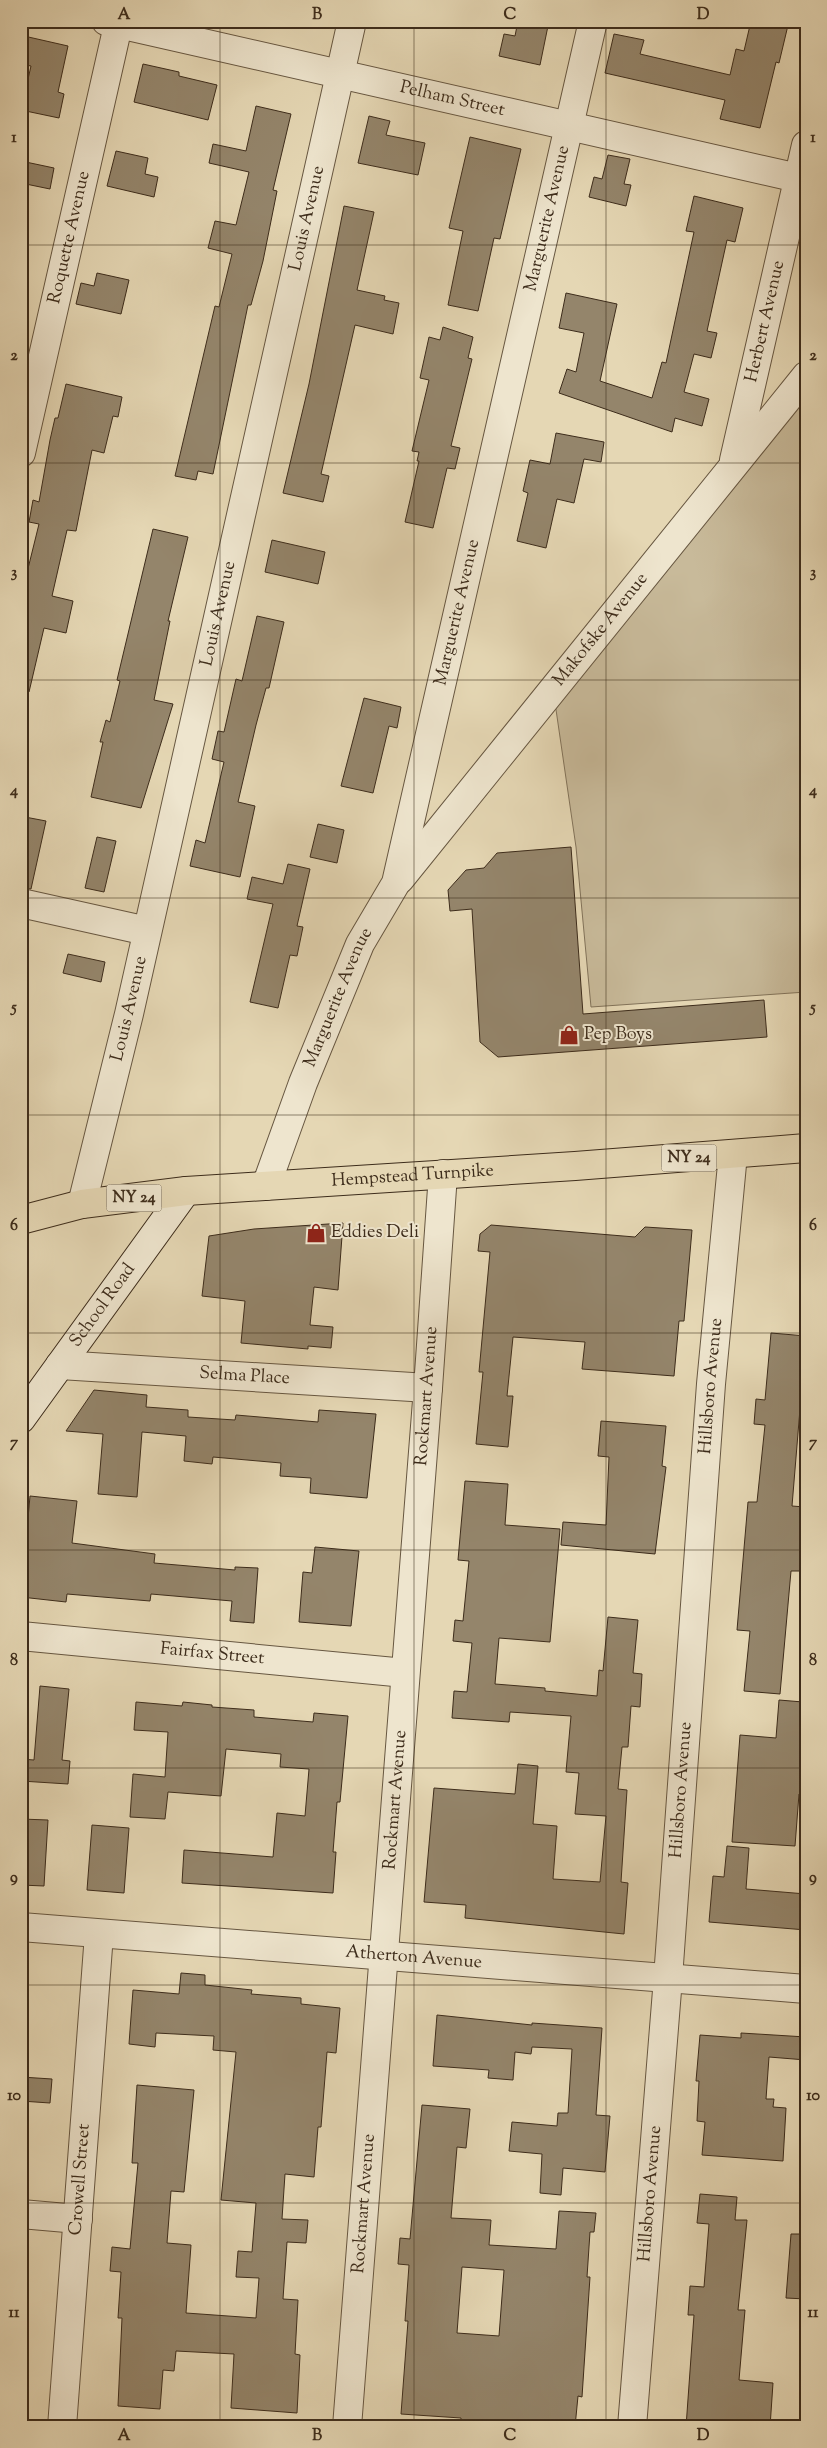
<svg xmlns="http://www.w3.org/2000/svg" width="827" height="2448" font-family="'Sorts Mill Goudy',serif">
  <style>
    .green { fill: #c8ba9a; stroke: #82735a }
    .building { fill: #94856b; stroke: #3d2c1b; fill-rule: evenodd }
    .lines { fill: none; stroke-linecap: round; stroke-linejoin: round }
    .minor-casing { stroke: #675741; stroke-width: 30 }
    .secondary-casing { stroke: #3d2c1b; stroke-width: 30 }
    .primary-casing { stroke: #3d2c1b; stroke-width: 30 }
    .minor { stroke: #eee5ce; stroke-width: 28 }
    .secondary { stroke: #eee5ce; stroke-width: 28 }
    .primary { stroke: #e5d7b4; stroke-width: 28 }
    .grid { fill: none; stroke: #3d2c1b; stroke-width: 1; stroke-opacity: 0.55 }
    .labels { text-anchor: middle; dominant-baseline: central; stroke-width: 4; stroke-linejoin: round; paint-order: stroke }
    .shield { fill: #eee5ce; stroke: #726451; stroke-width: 1 }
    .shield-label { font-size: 16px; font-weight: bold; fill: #3d2c1b }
    .street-label { font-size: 18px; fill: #3d2c1b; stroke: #eee5ce }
    .poi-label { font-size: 18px; fill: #3d2c1b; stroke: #eee5ce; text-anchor: start }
    .neatline { fill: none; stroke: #3d2c1b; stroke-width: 2 }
    .grid-label { font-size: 16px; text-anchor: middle; font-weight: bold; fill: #3d2c1b }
  </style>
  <rect width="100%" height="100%" fill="#e5d7b4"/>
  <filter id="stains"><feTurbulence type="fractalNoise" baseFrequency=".004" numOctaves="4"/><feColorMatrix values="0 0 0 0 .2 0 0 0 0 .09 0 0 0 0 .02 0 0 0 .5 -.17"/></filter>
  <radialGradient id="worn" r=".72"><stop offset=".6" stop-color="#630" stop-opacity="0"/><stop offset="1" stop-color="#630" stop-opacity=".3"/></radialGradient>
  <!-- green -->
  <path class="green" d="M806,377V992L591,1007L576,847L553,689Z"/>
  <!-- building -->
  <g class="building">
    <path d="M518,21H549L540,65L499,56L504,34L515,36Z"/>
    <path d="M751,21H789L779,63L776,62L760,128L720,119L725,100L605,73L614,34L644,40L640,54L730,75L736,49L744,51Z"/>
    <path d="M24,36L68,46L58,92L64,94L59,118L21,110L31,66L21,64Z"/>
    <path d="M143,64L179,72V76L217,85L208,120L134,102Z"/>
    <path d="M256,106L291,114L273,190L277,191L263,261L251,305H248L213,474L198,471L196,480L175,476L215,306L219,307L232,254L208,248L215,221L236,225L249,172L209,163L213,144L246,151Z"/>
    <path d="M369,116L390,121L386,135L425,143L418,175L358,163Z"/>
    <path d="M470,137L521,149L500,239L494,238L478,311L448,305L463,231L449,228Z"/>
    <path d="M116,151L148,158L145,174L158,177L154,197L107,186Z"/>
    <path d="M608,155L630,159L624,184L631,185L626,206L589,197L594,177L602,179Z"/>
    <path d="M21,161L54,168L50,189L21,183Z"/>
    <path d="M694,196L743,208L735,242L727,240L707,331L717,333L711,358L694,354L684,392L709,399L702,426L675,418L672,432L559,393L567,369L576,372L584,333L559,328L566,293L617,304L600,381L652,398L662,362L666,363L694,232L686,231Z"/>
    <path d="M344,206L374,212L357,290L385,296L384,300L399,303L393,334L355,325L321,474L329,476L323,502L283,493L309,384Z"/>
    <path d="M97,273L129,280L121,314L76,304L81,283L94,286Z"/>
    <path d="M443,327L473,337L468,358L472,359L451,446L460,448L455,469L447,468L433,528L405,522L419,461H417L419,452L412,451L429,380L420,378L429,337L440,340Z"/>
    <path d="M66,384L122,397L118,417L113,416L104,453L92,450L76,531L67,530L52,596L73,601L66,633L44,628L29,692L21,691V597L39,524L29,522L33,500L39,502L50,440L55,418H58Z"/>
    <path d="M556,433L604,442L601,462L584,459L574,503L557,499L546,548L517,541L528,493L523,491L530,460L550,464Z"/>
    <path d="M153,529L188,537L168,621H170L154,700L173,704L141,808L91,797L103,742H100L106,720L110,722L120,681L117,680Z"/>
    <path d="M272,540L325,552L318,584L265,572Z"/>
    <path d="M257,616L284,622L269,688H266L256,725L238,802L255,806L240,877L190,866L196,840L205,843L224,762L212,759L218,731L224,732L236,679L242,681Z"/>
    <path d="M364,698L401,707L397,728L389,726L373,793L341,786Z"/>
    <path d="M25,817L46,821L31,889L21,888V834Z"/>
    <path d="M318,824L344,830L337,863L310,857Z"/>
    <path d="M97,837L116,841L104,892L85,888Z"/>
    <path d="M571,847L583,1014L764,1000L767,1037L498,1057L480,1042L472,909L450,911L448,890L466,870L484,868L497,853Z"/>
    <path d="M288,864L310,869L297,926L303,927L297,956L290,955L278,1008L250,1002L273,904L247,899L252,877L283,884Z"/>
    <path d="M68,954L105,962L101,982L63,973Z"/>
    <path d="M343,1223L338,1290L314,1287L310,1325L333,1327L331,1348L308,1346V1349L241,1343L245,1301L202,1296L209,1236L254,1229Z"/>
    <path d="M491,1225L635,1237L645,1227L692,1230L684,1321H679L674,1376L582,1369L585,1342L513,1337L507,1396H513L508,1447L476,1444L483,1372H479L490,1252L478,1251L480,1234Z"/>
    <path d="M771,1333L806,1336L792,1506L805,1507L803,1543L801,1571H791L780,1694L744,1691L750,1631L737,1630L748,1502H757L765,1425L754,1424L756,1399L765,1400Z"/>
    <path d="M94,1390L147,1395L146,1407L188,1410V1417L235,1420L236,1415L318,1422L319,1410L376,1414L367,1498L310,1493L311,1478L280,1476L281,1463L213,1457L212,1464L184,1461L186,1436L142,1432L137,1497L98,1494L103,1434L66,1431Z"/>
    <path d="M601,1421L666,1426L662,1466L666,1467L655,1554L561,1545L563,1522L606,1525L609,1457L598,1456Z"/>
    <path d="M465,1481L508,1484L505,1525L560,1529L550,1642L499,1638L495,1684L545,1688V1691L597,1696L599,1670L603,1671L608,1617L638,1620L633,1673L642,1674L640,1707L631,1706L628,1747H622L618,1789L627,1790L621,1882L628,1883L624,1934L465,1918L466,1905L424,1902L434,1788L515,1794L518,1764L538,1766L533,1824L557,1826L553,1879L600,1882L606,1816L575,1814L579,1773L566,1772L571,1716L510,1712L509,1722L452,1718L454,1691L467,1692L472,1643L453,1641L455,1620L463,1621L469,1561L458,1560Z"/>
    <path d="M30,1496L77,1501L72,1543L155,1554L154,1563L235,1570V1567L258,1568L254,1623L230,1621L232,1601L151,1594L150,1601L67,1594L66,1602L21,1597Z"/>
    <path d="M315,1547L359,1551L351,1626L299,1622L303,1572L312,1573Z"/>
    <path d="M40,1686L69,1689L62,1760L70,1761L68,1784L21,1781V1759L34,1760Z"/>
    <path d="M779,1700L803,1702L800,1732L806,1733V1795L799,1794L795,1846L732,1842L740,1735L776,1738Z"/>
    <path d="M136,1702L182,1706L183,1702L212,1705V1707L254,1710V1717L313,1722L314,1713L348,1716L340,1802H337L333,1852H336L333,1893L182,1883L184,1850L273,1857L277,1813L305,1816L309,1769L280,1767L281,1754L226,1749L221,1796L168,1792L165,1819L130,1817L133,1774L165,1777L168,1732L134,1730Z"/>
    <path d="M21,1819L48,1820L44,1886L21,1885Z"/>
    <path d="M92,1825L129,1828L124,1893L87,1890Z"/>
    <path d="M727,1846L749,1848L746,1889L806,1894V1930L709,1922L713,1876L724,1877Z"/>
    <path d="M181,1973L205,1975V1985L252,1990L251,1994L301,1998V2004L340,2008L336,2053L327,2052L321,2127H318L314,2177L285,2174L282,2219L308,2220L306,2243L287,2242L283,2299L298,2300L295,2354L300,2355L297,2413L231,2408L234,2354L176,2351L174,2371L163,2370L160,2409L118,2406L122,2318H118L121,2272L110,2271L112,2247L130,2249L138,2163H132L137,2085L194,2090L184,2192L171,2191L167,2243L191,2245L186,2313L256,2318L259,2278L236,2277L238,2251L252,2252L256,2203L221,2200L236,2052L213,2050L214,2036L156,2033L155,2047L129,2044L133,1990L179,1994Z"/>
    <path d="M437,2015L532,2025V2023L602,2028L596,2115L610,2116L605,2172L563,2168L561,2195L540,2193L542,2154L509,2151L512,2122L557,2126L558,2113H568L572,2049L532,2047L531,2054L515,2052L513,2080L488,2078L489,2070L433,2066Z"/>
    <path d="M741,2033L806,2037V2060L769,2057L766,2099H774L773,2107L786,2108L783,2161L702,2155L705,2122L697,2121L699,2081H696L700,2035L741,2038Z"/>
    <path d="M21,2077L52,2079L50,2103L21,2101Z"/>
    <path d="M422,2105L470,2109L466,2148L457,2147L451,2218L491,2220L489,2245L556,2249L559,2211L596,2213L594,2232H590L587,2277H590L582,2397L578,2396L575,2427H461V2418L401,2414L408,2321H405L409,2265L398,2264L400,2238L410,2239ZM462,2267L504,2270L499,2336L457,2333Z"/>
    <path d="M700,2194L737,2197L735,2220H747L738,2310H745L739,2380L773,2383L770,2427H686L694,2315H688L690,2286L704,2287L709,2224L697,2223Z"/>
    <path d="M791,2234H806V2299L786,2298Z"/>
  </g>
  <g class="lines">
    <defs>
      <g id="minor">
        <path id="s1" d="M106,21L798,178"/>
        <path id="s2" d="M21,453L119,21"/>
        <path id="s3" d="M734,460L806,145"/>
        <path id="s4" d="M400,879L806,376"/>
        <path d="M21,903L147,931"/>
        <path id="s5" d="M266,1186L303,1083L360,944L396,883L593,21"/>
        <path id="s6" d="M82,1204L129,1014L352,21"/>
        <path id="s7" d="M60,1365L428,1388"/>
        <path id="s8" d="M21,1636L405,1673"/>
        <path id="s9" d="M21,1927L806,1989"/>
        <path d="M21,2214L78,2219"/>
        <path id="s10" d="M62,2427L99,1934"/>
        <path id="s11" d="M347,2427L428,1388L443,1174"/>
        <path id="s12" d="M632,2427L668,1978L711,1384L733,1154"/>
      </g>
      <g id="secondary">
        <path id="s13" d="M21,1419L186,1191"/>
      </g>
      <g id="primary">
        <path id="s14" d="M21,1220L82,1204L186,1191L575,1166L806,1148"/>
      </g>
    </defs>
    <!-- minor casing -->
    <use href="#minor" class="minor-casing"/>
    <!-- secondary casing -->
    <use href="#secondary" class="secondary-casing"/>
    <!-- primary casing -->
    <use href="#primary" class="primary-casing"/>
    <!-- minor -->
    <use href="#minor" class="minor"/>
    <!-- secondary -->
    <use href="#secondary" class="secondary"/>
    <!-- primary -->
    <use href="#primary" class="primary"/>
  </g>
  <!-- grid -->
  <path class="grid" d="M220,21V2427M414,21V2427M606,21V2427M21,245H806M21,463H806M21,680H806M21,898H806M21,1115H806M21,1333H806M21,1550H806M21,1768H806M21,1985H806M21,2203H806"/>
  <!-- icons -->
  <defs>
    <symbol id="shop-bare" viewBox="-9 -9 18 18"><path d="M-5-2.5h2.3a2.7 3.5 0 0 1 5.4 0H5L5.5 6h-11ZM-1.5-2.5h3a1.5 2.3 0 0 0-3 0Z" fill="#8f2418" stroke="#eee5ce" stroke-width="2.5" paint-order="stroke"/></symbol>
  </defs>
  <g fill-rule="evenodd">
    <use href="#shop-bare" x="555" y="1021" width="28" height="28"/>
    <use href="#shop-bare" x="302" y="1219" width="28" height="28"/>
  </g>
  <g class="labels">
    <!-- shield labels -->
    <g class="shield">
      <rect x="661.5" y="1144.5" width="55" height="27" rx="4"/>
      <rect x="106.5" y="1184.5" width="55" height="27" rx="4"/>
    </g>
    <g class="shield-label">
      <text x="689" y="1158">NY 24</text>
      <text x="134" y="1198">NY 24</text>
    </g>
    <!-- street labels -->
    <g class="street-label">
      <text stroke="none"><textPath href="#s1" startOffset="355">Pelham Street</textPath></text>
      <text stroke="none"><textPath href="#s6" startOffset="1011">Louis Avenue</textPath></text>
      <text stroke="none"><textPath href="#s5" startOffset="1012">Marguerite Avenue</textPath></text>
      <text stroke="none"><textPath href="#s2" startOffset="221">Roquette Avenue</textPath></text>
      <text stroke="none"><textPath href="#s3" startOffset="142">Herbert Avenue</textPath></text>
      <text stroke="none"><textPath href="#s6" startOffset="606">Louis Avenue</textPath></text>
      <text stroke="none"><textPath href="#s5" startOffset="608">Marguerite Avenue</textPath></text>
      <text stroke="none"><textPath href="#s4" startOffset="320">Makofske Avenue</textPath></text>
      <text stroke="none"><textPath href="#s5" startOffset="202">Marguerite Avenue</textPath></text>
      <text stroke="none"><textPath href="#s6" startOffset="201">Louis Avenue</textPath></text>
      <text stroke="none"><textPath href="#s14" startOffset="395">Hempstead Turnpike</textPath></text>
      <text stroke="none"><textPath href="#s13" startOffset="140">School Road</textPath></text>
      <text stroke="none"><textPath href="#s7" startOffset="185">Selma Place</textPath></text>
      <text stroke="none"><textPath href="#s12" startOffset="1044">Hillsboro Avenue</textPath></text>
      <text stroke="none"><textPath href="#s11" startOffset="1034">Rockmart Avenue</textPath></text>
      <text stroke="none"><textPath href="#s8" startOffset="192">Fairfax Street</textPath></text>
      <text stroke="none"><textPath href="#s12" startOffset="639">Hillsboro Avenue</textPath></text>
      <text stroke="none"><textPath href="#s11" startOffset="629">Rockmart Avenue</textPath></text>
      <text stroke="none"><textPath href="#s9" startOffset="394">Atherton Avenue</textPath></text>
      <text stroke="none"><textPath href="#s10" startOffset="248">Crowell Street</textPath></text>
      <text stroke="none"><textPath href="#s12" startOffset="234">Hillsboro Avenue</textPath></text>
      <text stroke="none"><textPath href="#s11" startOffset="224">Rockmart Avenue</textPath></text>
    </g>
    <!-- poi labels -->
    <g class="poi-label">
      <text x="584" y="1035">Pep Boys</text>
      <text x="331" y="1233">Eddies Deli</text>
    </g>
  </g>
  <!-- margin -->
  <rect width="827" height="2448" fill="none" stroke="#e5d7b4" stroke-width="55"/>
  <rect x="28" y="28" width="772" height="2392" class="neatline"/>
  <g class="grid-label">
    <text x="124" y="19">A</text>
    <text x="317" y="19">B</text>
    <text x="510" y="19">C</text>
    <text x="703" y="19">D</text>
    <text x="14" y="142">1</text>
    <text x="813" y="142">1</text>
    <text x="14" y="360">2</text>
    <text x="813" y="360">2</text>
    <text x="14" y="577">3</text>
    <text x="813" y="577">3</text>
    <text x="14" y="795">4</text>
    <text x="813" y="795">4</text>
    <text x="14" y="1012">5</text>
    <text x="813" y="1012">5</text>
    <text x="14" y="1230">6</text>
    <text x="813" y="1230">6</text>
    <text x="14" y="1447">7</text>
    <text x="813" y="1447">7</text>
    <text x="14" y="1665">8</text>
    <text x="813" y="1665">8</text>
    <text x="14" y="1882">9</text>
    <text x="813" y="1882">9</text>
    <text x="14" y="2100">10</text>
    <text x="813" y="2100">10</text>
    <text x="14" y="2317">11</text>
    <text x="813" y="2317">11</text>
    <text x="124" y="2440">A</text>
    <text x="317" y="2440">B</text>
    <text x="510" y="2440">C</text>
    <text x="703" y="2440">D</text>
  </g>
  <rect width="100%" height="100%" filter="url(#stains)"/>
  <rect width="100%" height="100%" fill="url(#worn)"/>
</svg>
